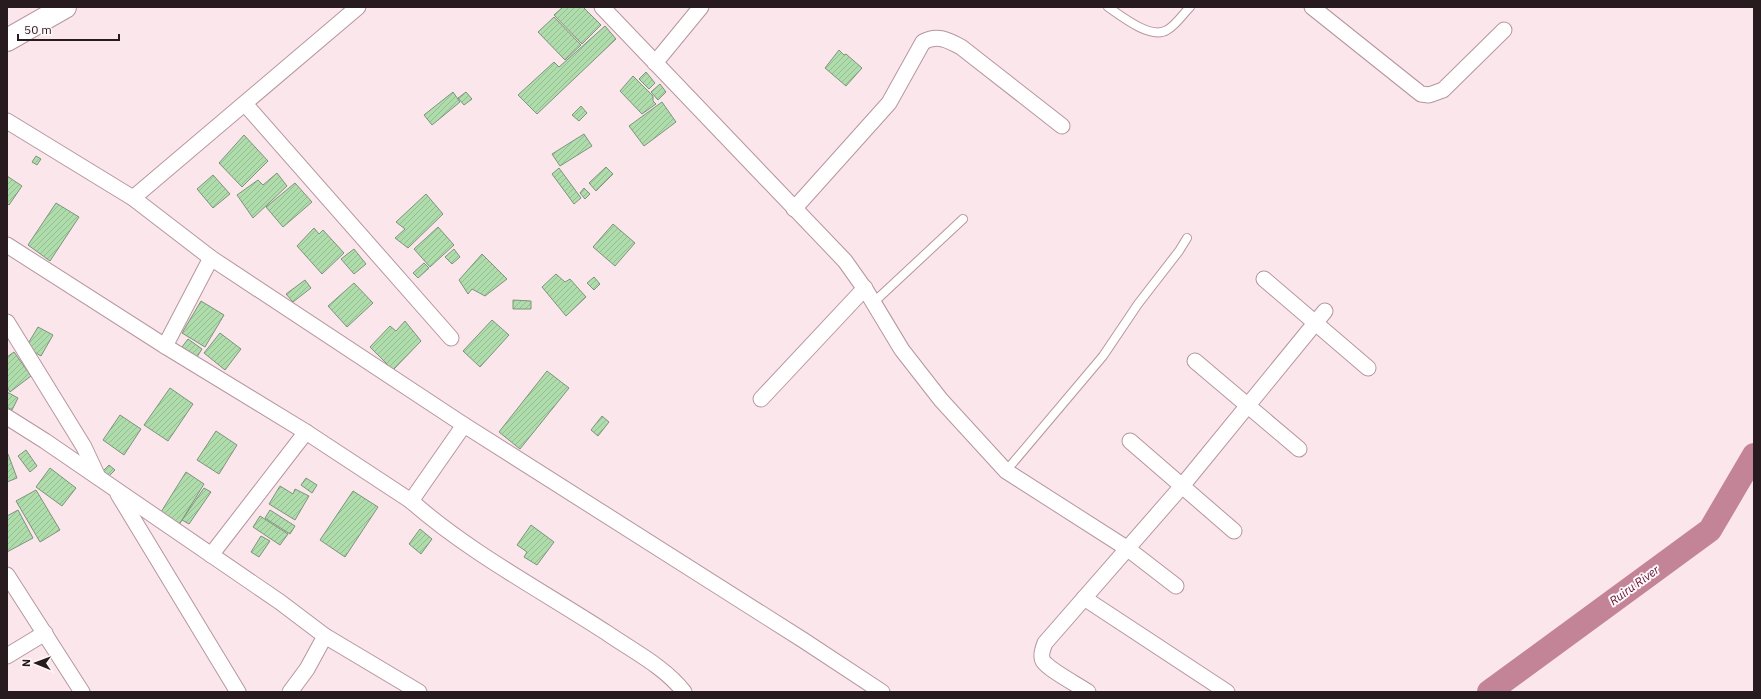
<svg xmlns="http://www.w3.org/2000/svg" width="1761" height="699" font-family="'IBM Plex Sans',sans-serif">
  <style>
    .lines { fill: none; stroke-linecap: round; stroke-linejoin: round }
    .river { stroke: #c48498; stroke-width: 24 }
    .building { fill: url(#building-hatch); stroke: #7e937d }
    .lane-casing { stroke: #b6969f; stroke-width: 10 }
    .street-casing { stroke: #b6969f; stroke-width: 17 }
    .secondary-casing { stroke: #b6969f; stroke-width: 24 }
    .lane { stroke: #fff; stroke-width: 8 }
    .street { stroke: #fff; stroke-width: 15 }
    .secondary { stroke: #fff; stroke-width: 22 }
    .labels { text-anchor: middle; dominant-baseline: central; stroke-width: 4; stroke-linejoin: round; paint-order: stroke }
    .water-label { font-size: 12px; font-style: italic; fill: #601436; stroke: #fff7f9 }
  </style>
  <defs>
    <pattern id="building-hatch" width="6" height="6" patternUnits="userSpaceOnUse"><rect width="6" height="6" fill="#aedcab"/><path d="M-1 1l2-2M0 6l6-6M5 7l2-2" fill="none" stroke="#96bc93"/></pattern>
  </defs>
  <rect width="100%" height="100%" fill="#fbe6ec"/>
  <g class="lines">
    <!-- river -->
    <path class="river" d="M1489,692L1710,530L1754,455"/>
  </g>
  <!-- building -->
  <g class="building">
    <path d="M563,7H583L601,25L582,44L554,15Z"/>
    <path d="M554,17L581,45L565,60L538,32Z"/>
    <path d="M605,26L616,39L537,114L518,95L554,62L559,67Z"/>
    <path d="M839,50L844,55L846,54L862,68L846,86L825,68Z"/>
    <path d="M646,72L655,83L649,89L639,79Z"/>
    <path d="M633,76L653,96V101L656,104L642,114L620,91Z"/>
    <path d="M660,84L666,92L658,100L651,92Z"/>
    <path d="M453,92L460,102L432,125L424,115Z"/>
    <path d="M466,92L472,99L464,105L458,98Z"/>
    <path d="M662,102L676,122L644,146L629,126Z"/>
    <path d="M581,106L587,113L579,121L572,115Z"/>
    <path d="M584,134L592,146L560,166L552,154Z"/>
    <path d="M244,135L268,161L242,187L219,163Z"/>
    <path d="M36,156L41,159L37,165L32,162Z"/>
    <path d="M606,167L613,174L596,191L589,183Z"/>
    <path d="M559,168L581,198L574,204L552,174Z"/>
    <path d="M277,173L287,186L253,218L237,195L258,180L263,185Z"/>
    <path d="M213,175L230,194L213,208L197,189Z"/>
    <path d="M7,176L22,186L9,205L7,203Z"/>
    <path d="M295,183L312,202L283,227L266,207Z"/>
    <path d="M584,188L590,194L585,199L580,193Z"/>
    <path d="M426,194L443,214L408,248L395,238L405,229L396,222Z"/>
    <path d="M56,203L79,217L50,261L28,245Z"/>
    <path d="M613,224L635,243L615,266L593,247Z"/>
    <path d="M438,227L454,245L430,267L414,249Z"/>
    <path d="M314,228L319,234L323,230L344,253L322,274L297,246Z"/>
    <path d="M354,249L366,264L354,274L341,259Z"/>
    <path d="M454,249L460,257L452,264L445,257Z"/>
    <path d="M482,254L507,279L485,296L472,289L468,294L459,280Z"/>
    <path d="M424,263L429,268L418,278L413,273Z"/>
    <path d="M556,274L565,282L570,279L586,297L566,316L542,287Z"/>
    <path d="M594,277L600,284L594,290L587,283Z"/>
    <path d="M305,280L311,288L293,302L286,294Z"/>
    <path d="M354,283L373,303L347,327L328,306Z"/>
    <path d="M513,300L531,301V309H513Z"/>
    <path d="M201,301L224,315L205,347L182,333Z"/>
    <path d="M492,320L509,335L480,367L463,351Z"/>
    <path d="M405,321L421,341L393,370L370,347L390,326L396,331Z"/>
    <path d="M38,327L53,335L41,356L26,347Z"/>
    <path d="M220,333L241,349L225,370L204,353Z"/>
    <path d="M188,339L202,349L197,357L182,347Z"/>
    <path d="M14,352L31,376L10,392L7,387V357Z"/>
    <path d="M547,371L569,388L520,449L499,432Z"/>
    <path d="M170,388L193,404L168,441L144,425Z"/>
    <path d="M7,392L18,398L12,410L7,407Z"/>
    <path d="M120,415L141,429L124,455L103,440Z"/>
    <path d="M602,416L609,422L598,436L591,430Z"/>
    <path d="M216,431L237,445L219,474L197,460Z"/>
    <path d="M26,450L37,466L30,472L18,456Z"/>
    <path d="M8,454L17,478L7,482V455Z"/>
    <path d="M109,465L115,470L109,476L103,471Z"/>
    <path d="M50,468L76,488L62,506L36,487Z"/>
    <path d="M186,472L204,484L179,525L161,512Z"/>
    <path d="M306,478L317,485L312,493L301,485Z"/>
    <path d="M280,486L293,494L295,489L309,496L295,520L269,504Z"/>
    <path d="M204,488L211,492L189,524L182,520Z"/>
    <path d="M36,490L60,530L40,542L16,501Z"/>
    <path d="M353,491L378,507L345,557L320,540Z"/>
    <path d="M18,510L33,538L7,552V516Z"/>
    <path d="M270,510L295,526L290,534L265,518Z"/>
    <path d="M260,516L288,534L280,545L253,527Z"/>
    <path d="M531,525L554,542L537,565L524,557L527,552L517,545Z"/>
    <path d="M420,529L432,539L421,554L409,544Z"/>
    <path d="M261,536L270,541L259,557L251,552Z"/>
  </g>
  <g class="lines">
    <defs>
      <g id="lane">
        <path d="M1108,7C1121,16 1151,40 1167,30C1176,25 1183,14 1190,7"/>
        <path d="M874,302L963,219"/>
        <path d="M1006,471L1103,356L1138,304L1179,251L1187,238"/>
      </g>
      <g id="street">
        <path d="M602,7L845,261L867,292L902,350L941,400L1006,471L1128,549L1176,586"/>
        <path d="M1312,7L1421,94L1429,95L1443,90L1504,30"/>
        <path d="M655,63L701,7"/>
        <path d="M245,104L451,338"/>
        <path d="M7,121L133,198L211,258L464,425L803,640L882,692"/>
        <path d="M133,198L358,7"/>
        <path d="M794,209L889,103L923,42C937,34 948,40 961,47L1062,126"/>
        <path d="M7,245L165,346L306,432L411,501"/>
        <path d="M1264,279L1368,368"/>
        <path d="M7,322L84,447L98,477"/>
        <path d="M165,346L211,258"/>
        <path d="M1195,361L1299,449"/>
        <path d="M761,399L865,288"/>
        <path d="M7,417L45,441L280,602L325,636L419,692"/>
        <path d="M464,425L411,501C470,553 541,590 607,633C633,651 665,667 684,692"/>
        <path d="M1130,441L1234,531"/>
        <path d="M118,494L238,692"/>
        <path d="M211,555L306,432"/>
        <path d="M7,575L82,692"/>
        <path d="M1084,598L1227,692"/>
        <path d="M7,656L45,633"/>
        <path d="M290,692L307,669L325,636"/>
        <path d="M1088,692C1078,685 1049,670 1043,661C1040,656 1043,648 1045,643L1182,486L1325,311"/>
      </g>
      <path id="secondary" d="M7,40L65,7"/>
    </defs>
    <!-- lane casing -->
    <use href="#lane" class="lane-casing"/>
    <!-- street casing -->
    <use href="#street" class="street-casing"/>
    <!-- secondary casing -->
    <use href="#secondary" class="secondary-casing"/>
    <!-- lane -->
    <use href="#lane" class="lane"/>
    <!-- street -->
    <use href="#street" class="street"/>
    <!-- secondary -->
    <use href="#secondary" class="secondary"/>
  </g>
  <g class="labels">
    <!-- water labels -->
    <g class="water-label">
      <text transform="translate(1634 585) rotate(-36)">Ruiru River</text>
    </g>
  </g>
  <!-- border -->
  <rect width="1761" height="699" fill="none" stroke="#271b1f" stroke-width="16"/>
  <!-- north arrow -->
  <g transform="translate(36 663) rotate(271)" stroke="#fff7f9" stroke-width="3" paint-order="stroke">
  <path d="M0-3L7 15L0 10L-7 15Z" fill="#271b1f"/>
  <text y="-6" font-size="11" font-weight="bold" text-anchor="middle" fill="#271b1f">N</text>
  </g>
  <!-- scale -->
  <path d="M18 34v6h101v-6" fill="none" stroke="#271b1f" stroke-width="2"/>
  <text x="24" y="34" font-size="12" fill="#271b1f" stroke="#fff7f9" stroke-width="3" paint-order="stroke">50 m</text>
</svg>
